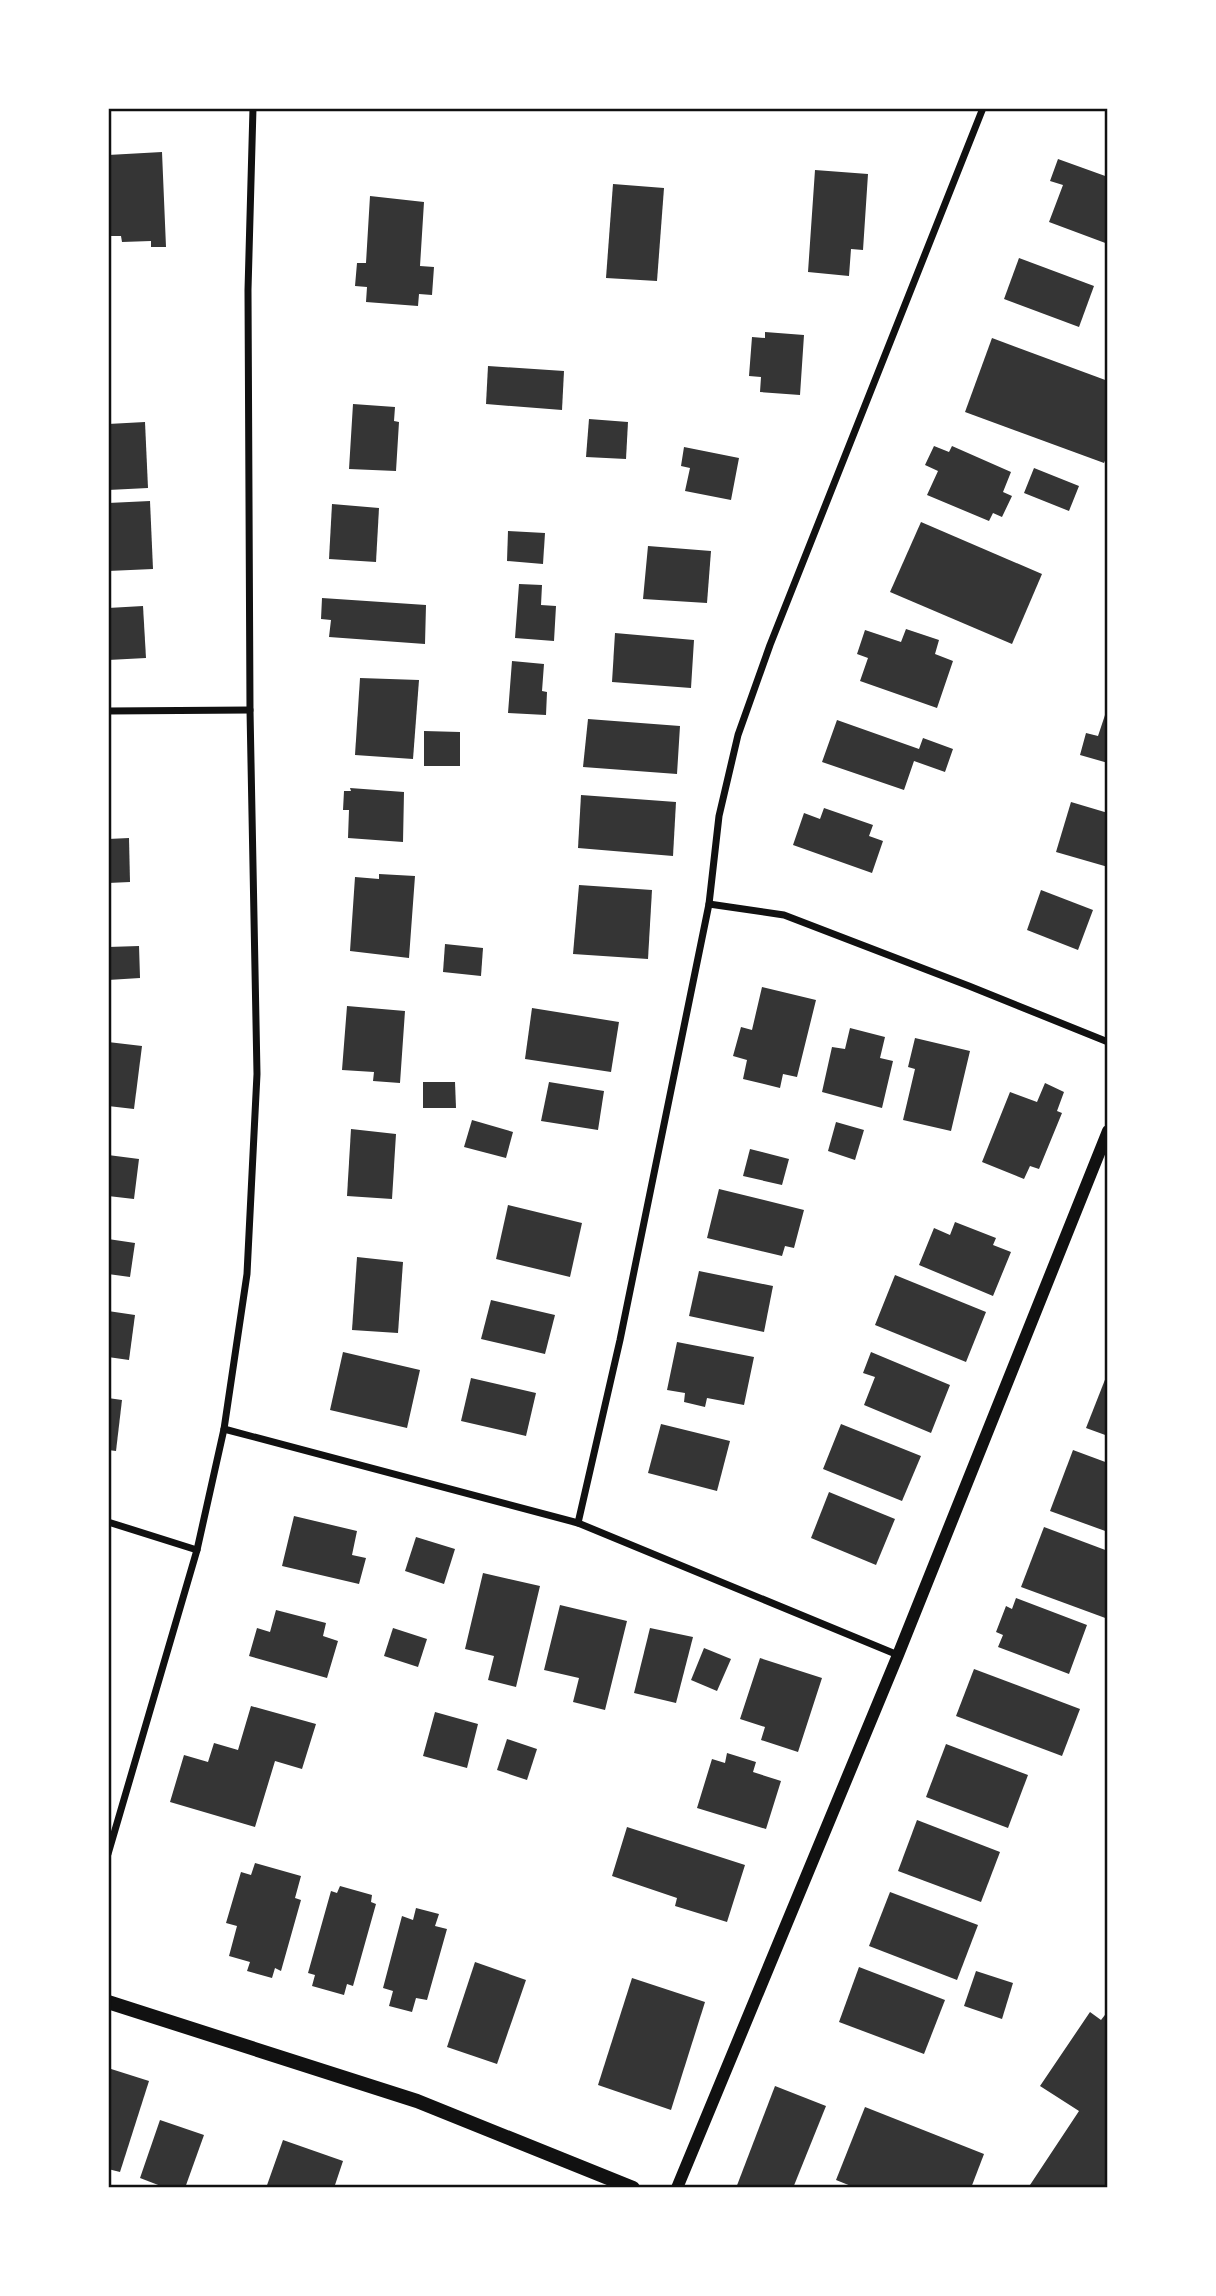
<svg xmlns="http://www.w3.org/2000/svg" width="1216" height="2296" font-family="Inter,sans-serif">
  <style>
    .building { fill: #353535 }
    .lines { fill: none; stroke-linecap: round; stroke-linejoin: round }
    .minor { stroke: #111; stroke-width: 7 }
    .tertiary { stroke: #111; stroke-width: 12 }
    .secondary { stroke: #111; stroke-width: 14 }
    .neatline { fill: none; stroke: #111; stroke-width: 2.5 }
  </style>
  <rect width="100%" height="100%" fill="#fff"/>
  <!-- building -->
  <g class="building">
    <path d="M162,152L166,247H151V241L122,242L121,236H108V155Z"/>
    <path d="M1058,159L1108,177V244L1049,222L1063,185L1050,181Z"/>
    <path d="M815,170L868,174L863,250L851,249L849,276L808,272Z"/>
    <path d="M613,184L664,188L657,281L606,278Z"/>
    <path d="M370,196L424,202L420,266L434,267L432,295L419,294L418,306L366,302L367,287L355,286L357,263H366Z"/>
    <path d="M1019,258L1094,286L1079,327L1004,299Z"/>
    <path d="M765,332L804,335L800,395L760,392L761,377L749,376L752,337L765,338Z"/>
    <path d="M992,338L1108,381V454L1104,463L965,412Z"/>
    <path d="M488,366L564,371L562,410L486,404Z"/>
    <path d="M353,404L395,407L394,421L399,422L396,471L349,469Z"/>
    <path d="M589,419L628,422L626,459L586,457Z"/>
    <path d="M145,422L148,488L108,490V424Z"/>
    <path d="M934,446L949,452L952,446L1011,472L1003,492L1012,496L1002,517L993,513L989,521L927,495L938,471L925,465Z"/>
    <path d="M684,447L739,458L731,500L685,491L690,468L681,466Z"/>
    <path d="M1034,468L1079,486L1069,511L1024,493Z"/>
    <path d="M150,501L153,569L108,571V503Z"/>
    <path d="M332,504L379,508L376,562L329,559Z"/>
    <path d="M921,522L1042,574L1012,644L890,592Z"/>
    <path d="M508,531L545,533L543,564L507,561Z"/>
    <path d="M648,546L711,551L707,603L643,599Z"/>
    <path d="M519,584L542,585L541,605L556,606L554,641L515,638Z"/>
    <path d="M322,598L426,605L425,644L329,637L331,620L321,619Z"/>
    <path d="M143,606L146,658L108,660V608Z"/>
    <path d="M906,629L939,640L935,654L953,661L937,708L860,681L868,658L857,654L865,630L901,642Z"/>
    <path d="M615,633L694,640L691,688L612,682Z"/>
    <path d="M512,661L544,664L542,691L547,692L546,715L508,713Z"/>
    <path d="M360,678L419,680L413,759L355,755Z"/>
    <path d="M1105,715L1108,716V763L1080,755L1086,733L1098,736Z"/>
    <path d="M588,719L680,726L677,774L583,767Z"/>
    <path d="M837,720L919,749L923,738L953,749L945,772L914,761L904,790L822,762Z"/>
    <path d="M424,731L460,732V766H424Z"/>
    <path d="M350,788L404,792L403,842L348,838L349,810H343L344,791H351Z"/>
    <path d="M581,795L676,802L673,856L578,848Z"/>
    <path d="M1071,802L1108,813V867L1056,852Z"/>
    <path d="M824,808L873,825L869,836L883,841L872,873L793,845L804,813L820,819Z"/>
    <path d="M129,838L130,882L108,883V839Z"/>
    <path d="M379,874L415,876L409,958L350,951L355,877L379,879Z"/>
    <path d="M579,885L652,890L648,959L573,954Z"/>
    <path d="M1041,890L1093,910L1078,950L1027,930Z"/>
    <path d="M445,944L483,948L481,976L443,972Z"/>
    <path d="M139,946L140,978L108,980V947Z"/>
    <path d="M762,987L816,1000L797,1077L783,1074L780,1088L743,1079L747,1060L733,1056L741,1027L752,1030Z"/>
    <path d="M347,1006L405,1011L400,1083L373,1081L374,1072L342,1070Z"/>
    <path d="M532,1008L619,1022L611,1072L525,1059Z"/>
    <path d="M850,1028L885,1037L880,1058L893,1061L882,1108L822,1092L832,1047L845,1049Z"/>
    <path d="M915,1038L970,1051L951,1131L903,1120L915,1069L908,1067Z"/>
    <path d="M108,1042L142,1046L134,1109L108,1106Z"/>
    <path d="M423,1082H455L456,1108H423Z"/>
    <path d="M549,1082L604,1091L598,1130L541,1121Z"/>
    <path d="M1045,1083L1064,1092L1057,1111L1062,1113L1039,1169L1030,1166L1024,1179L982,1162L1010,1092L1037,1102Z"/>
    <path d="M472,1120L513,1132L506,1158L464,1147Z"/>
    <path d="M836,1122L864,1130L855,1160L828,1151Z"/>
    <path d="M351,1129L396,1134L392,1199L347,1196Z"/>
    <path d="M750,1149L789,1159L782,1185L743,1176Z"/>
    <path d="M108,1155L139,1159L134,1199L108,1196Z"/>
    <path d="M719,1189L804,1210L794,1248L785,1246L782,1256L707,1238Z"/>
    <path d="M508,1205L582,1223L570,1277L496,1259Z"/>
    <path d="M955,1222L996,1238L993,1245L1011,1252L993,1296L919,1265L934,1228L950,1235Z"/>
    <path d="M108,1239L135,1243L130,1277L108,1274Z"/>
    <path d="M357,1257L403,1262L398,1333L352,1330Z"/>
    <path d="M699,1271L773,1286L764,1332L689,1316Z"/>
    <path d="M895,1275L986,1312L966,1362L875,1325Z"/>
    <path d="M491,1300L555,1315L545,1354L481,1339Z"/>
    <path d="M108,1311L135,1315L129,1360L108,1357Z"/>
    <path d="M677,1342L754,1357L744,1405L707,1398L705,1407L684,1402L685,1393L667,1390Z"/>
    <path d="M343,1352L420,1370L407,1428L330,1410Z"/>
    <path d="M871,1352L950,1385L931,1433L864,1405L875,1377L863,1373Z"/>
    <path d="M1108,1372V1436L1086,1428Z"/>
    <path d="M471,1378L536,1393L526,1436L461,1421Z"/>
    <path d="M108,1398L122,1400L116,1451L108,1450Z"/>
    <path d="M661,1424L730,1441L717,1491L648,1473Z"/>
    <path d="M841,1424L921,1456L902,1501L823,1469Z"/>
    <path d="M1073,1450L1108,1463V1532L1050,1511Z"/>
    <path d="M829,1492L895,1519L876,1565L811,1538Z"/>
    <path d="M294,1516L357,1531L352,1555L366,1558L359,1584L282,1566Z"/>
    <path d="M1044,1527L1108,1551V1619L1021,1587Z"/>
    <path d="M416,1537L455,1549L444,1584L405,1571Z"/>
    <path d="M483,1573L540,1586L516,1687L488,1680L494,1656L465,1649Z"/>
    <path d="M1016,1598L1087,1625L1069,1674L998,1647L1003,1635L996,1632L1006,1606L1012,1609Z"/>
    <path d="M560,1605L627,1621L605,1710L573,1702L579,1678L544,1670Z"/>
    <path d="M276,1610L326,1623L323,1636L338,1641L327,1678L249,1656L257,1628L270,1632Z"/>
    <path d="M393,1628L427,1639L418,1667L384,1656Z"/>
    <path d="M650,1628L693,1637L676,1703L634,1693Z"/>
    <path d="M704,1648L731,1659L717,1691L691,1680Z"/>
    <path d="M760,1658L822,1678L798,1752L761,1740L765,1727L740,1719Z"/>
    <path d="M974,1669L1080,1709L1062,1756L956,1716Z"/>
    <path d="M251,1706L316,1724L302,1769L275,1761L255,1827L170,1802L184,1755L208,1762L214,1743L238,1750Z"/>
    <path d="M435,1712L478,1724L467,1768L423,1756Z"/>
    <path d="M507,1739L537,1749L527,1780L497,1770Z"/>
    <path d="M946,1744L1028,1775L1008,1828L926,1797Z"/>
    <path d="M727,1753L756,1762L753,1772L781,1781L766,1829L697,1808L712,1759L725,1763Z"/>
    <path d="M917,1820L1000,1852L981,1902L898,1871Z"/>
    <path d="M627,1827L745,1865L727,1922L675,1906L677,1898L612,1876Z"/>
    <path d="M255,1863L301,1876L295,1898L301,1900L281,1971L275,1968L272,1978L247,1971L250,1962L229,1956L237,1926L226,1923L241,1872L251,1875Z"/>
    <path d="M340,1886L372,1895L371,1902L376,1904L353,1986L347,1984L344,1995L312,1986L315,1975L308,1973L331,1891L337,1893Z"/>
    <path d="M890,1892L978,1925L957,1980L869,1946Z"/>
    <path d="M416,1908L439,1914L435,1926L447,1929L427,2000L416,1998L412,2012L389,2006L393,1991L383,1988L402,1916L413,1920Z"/>
    <path d="M475,1962L526,1980L497,2064L447,2047Z"/>
    <path d="M859,1967L945,2000L924,2054L839,2022Z"/>
    <path d="M976,1971L1013,1983L1002,2019L964,2006Z"/>
    <path d="M632,1978L705,2002L671,2110L598,2085Z"/>
    <path d="M1108,2011V2188H1028L1079,2111L1040,2086L1090,2012L1101,2020Z"/>
    <path d="M108,2068L149,2081L120,2172L108,2169Z"/>
    <path d="M775,2086L826,2106L793,2188H736Z"/>
    <path d="M865,2107L984,2154L971,2188H856L836,2180Z"/>
    <path d="M160,2120L204,2135L185,2188H166L140,2178Z"/>
    <path d="M283,2140L343,2161L334,2188H266Z"/>
  </g>
  <g class="lines">
    <!-- minor -->
    <g class="minor">
      <path d="M108,711L250,710"/>
      <path d="M709,904L784,915L969,986L1108,1042"/>
      <path d="M224,1429L578,1523L898,1655"/>
      <path d="M108,1522L197,1550"/>
      <path d="M578,1523L620,1340L709,904L719,816L738,735L770,645L983,108"/>
      <path d="M108,1854L197,1550L224,1429L247,1274L257,1074L250,710L248,290L253,108"/>
    </g>
    <!-- tertiary -->
    <path class="tertiary" d="M677,2188L898,1655L1108,1131"/>
    <!-- secondary -->
    <path class="secondary" d="M108,2002L417,2101L633,2188"/>
  </g>
  <!-- border -->
  <rect width="1216" height="2296" fill="none" stroke="#ffffff" stroke-width="220"/>
  <rect x="110" y="110" width="996" height="2076" class="neatline"/>
</svg>
